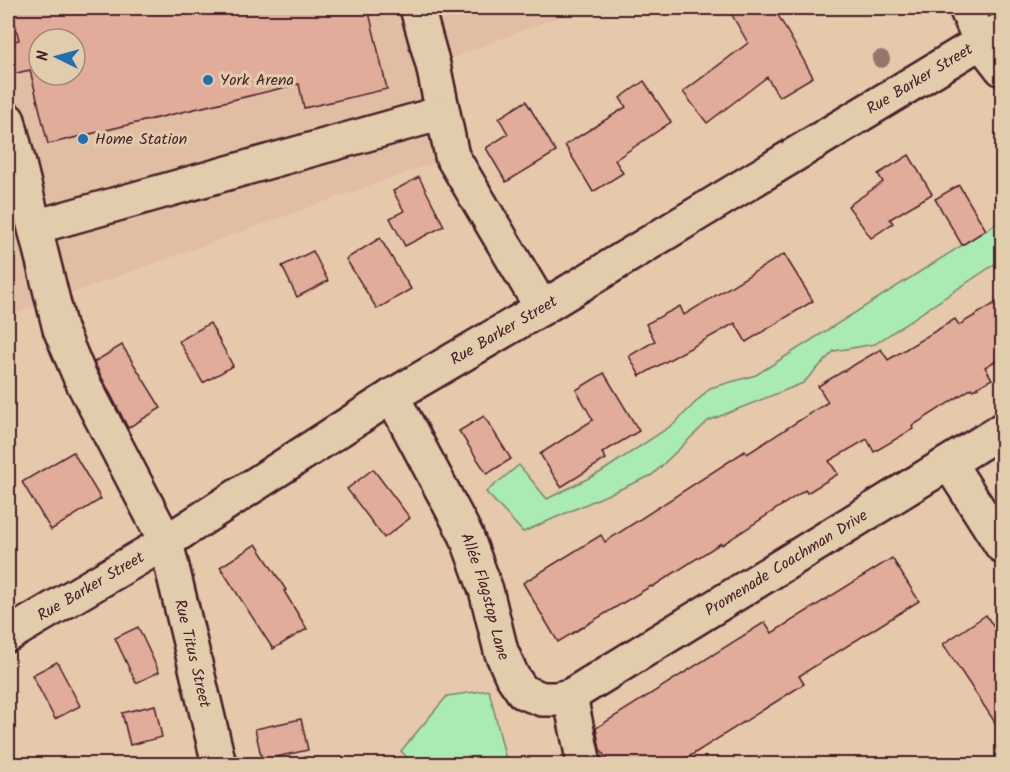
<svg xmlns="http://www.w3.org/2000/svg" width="1010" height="772" font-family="Kalam,sans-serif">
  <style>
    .built { fill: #e1bda4; fill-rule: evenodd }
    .green { fill: #aaeab3; stroke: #7a846f; stroke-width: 1.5 }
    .building { fill: #e2ac9b; stroke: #4a1f2b; stroke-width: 1.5; fill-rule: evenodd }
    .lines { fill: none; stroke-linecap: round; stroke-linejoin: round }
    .minor-casing { stroke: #4a1f2b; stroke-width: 38 }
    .minor { stroke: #e1ccab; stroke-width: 33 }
    .tree { fill: #95766c }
    .poi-dot { fill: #1f6fb2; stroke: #e1ccab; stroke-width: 2 }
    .labels { text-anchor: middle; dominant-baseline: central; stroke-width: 6; stroke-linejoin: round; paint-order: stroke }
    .street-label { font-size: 16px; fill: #4a1f2b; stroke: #e1ccab }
    .poi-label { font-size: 16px; fill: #4a1f2b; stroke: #e1ccab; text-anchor: start }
  </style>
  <rect width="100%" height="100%" fill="#e5c9aa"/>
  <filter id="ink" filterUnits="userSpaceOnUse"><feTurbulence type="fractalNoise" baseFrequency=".0167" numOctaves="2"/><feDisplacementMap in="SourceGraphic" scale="12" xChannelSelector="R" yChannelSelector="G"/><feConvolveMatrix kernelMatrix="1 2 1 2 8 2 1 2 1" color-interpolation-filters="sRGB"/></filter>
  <g filter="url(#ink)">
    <!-- built -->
    <path class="built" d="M8,8H581L433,65L452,156L8,316ZM39,39H75V75H39Z"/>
    <!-- green -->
    <g class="green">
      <path d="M1002,220V261L1001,260L875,344L834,351L803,383L708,421L652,475L523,532L486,492L519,465L547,499L601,472L674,424L710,388L756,375Z"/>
      <path d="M489,690L507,764H413L401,751L447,696Z"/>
    </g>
    <!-- building -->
    <g class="building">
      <path d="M11,8H368L387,89L304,108L299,84L48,144L30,70L8,75V42L19,40ZM39,39H75V75H39Z"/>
      <path d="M728,8H774L813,77L779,97L767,77L707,123L683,92L748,43Z"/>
      <path d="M644,81L671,122L615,160L623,173L593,192L565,145L626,107L620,98Z"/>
      <path d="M526,101L556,152L506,182L486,148L508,134L499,118Z"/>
      <path d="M909,155L932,194L890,219L893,223L871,238L848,206L883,182L878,174Z"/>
      <path d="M419,177L444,226L405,246L390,218L404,211L393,191Z"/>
      <path d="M959,185L986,230L962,245L935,199Z"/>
      <path d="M380,238L411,289L377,309L346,259Z"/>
      <path d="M313,251L328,281L297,297L282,266Z"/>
      <path d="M784,254L813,301L746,342L735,323L640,376L629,356L655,341L646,324L680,306L684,315Z"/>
      <path d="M1002,299V357L985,367L992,379L973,390L972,388L912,426L913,429L874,452L867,439L829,461L838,474L807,493L805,490L722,545L721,543L652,587L651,586L558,642L523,583L601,535L605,542L745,451L747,454L828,402L818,386L881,349L888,360L955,319L959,325Z"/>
      <path d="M210,323L233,366L203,383L179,341Z"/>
      <path d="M122,345L161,408L128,428L94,362Z"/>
      <path d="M604,373L639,431L602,453L606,459L561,487L540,454L593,420L576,390Z"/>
      <path d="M484,416L511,459L487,474L459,431Z"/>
      <path d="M73,452L101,499L51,530L22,482Z"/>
      <path d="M373,469L410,518L384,538L347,489Z"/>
      <path d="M256,544L286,590L284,591L307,629L273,649L220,567Z"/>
      <path d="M892,558L919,601L799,676L804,684L676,765H610L600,749L596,728L765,622L772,633Z"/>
      <path d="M986,615L1002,640V733L943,644Z"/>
      <path d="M138,627L159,672L136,683L115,638Z"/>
      <path d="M57,662L80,706L55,719L32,675Z"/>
      <path d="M155,705L162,737L130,745L122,713Z"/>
      <path d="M301,719L308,750L262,760L255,729Z"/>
    </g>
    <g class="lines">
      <defs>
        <g id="minor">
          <path d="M417,8L433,65L452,156L542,308"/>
          <path d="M966,8L981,42L1002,69"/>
          <path id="s1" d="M8,120L60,329L80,377L166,542L219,764"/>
          <path d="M35,227L442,113"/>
          <path id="s2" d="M392,396L466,535L486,590L501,651L512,676L523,692L542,699H556L570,696L584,764"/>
          <path d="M949,463L1002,546"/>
          <path id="s3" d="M8,635L166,542L392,396L542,308L1002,29"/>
          <path id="s4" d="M570,696L1002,430"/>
        </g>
      </defs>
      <!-- minor casing -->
      <use href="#minor" class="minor-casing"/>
      <!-- minor -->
      <use href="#minor" class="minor"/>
    </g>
    <!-- trees -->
    <circle class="tree" cx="881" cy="59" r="9"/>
  </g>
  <!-- markers -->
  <g class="poi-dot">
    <circle cx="208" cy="80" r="6"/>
    <circle cx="83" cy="139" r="6"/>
  </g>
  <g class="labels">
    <!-- street labels -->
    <g class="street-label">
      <text stroke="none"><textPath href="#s3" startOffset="1068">Rue Barker Street</textPath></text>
      <text stroke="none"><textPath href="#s3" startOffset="582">Rue Barker Street</textPath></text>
      <text stroke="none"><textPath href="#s4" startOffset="254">Promenade Coachman Drive</textPath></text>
      <text stroke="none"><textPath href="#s3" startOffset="96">Rue Barker Street</textPath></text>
      <text stroke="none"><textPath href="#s2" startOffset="222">Allée Flagstop Lane</textPath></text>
      <text stroke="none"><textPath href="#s1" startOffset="568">Rue Titus Street</textPath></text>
    </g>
    <!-- poi labels -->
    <g class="poi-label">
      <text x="220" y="80">York Arena</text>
      <text x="95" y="139">Home Station</text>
    </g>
  </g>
  <!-- margin -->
  <rect width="1010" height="772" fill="none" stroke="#e1ccab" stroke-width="30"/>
  <rect x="15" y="15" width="980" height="742" fill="none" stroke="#4a1f2b" stroke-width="2" filter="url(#ink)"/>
  <!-- north arrow -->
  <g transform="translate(57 57) rotate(275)"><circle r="28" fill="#e1ccab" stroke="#a58778" stroke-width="1.5"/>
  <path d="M0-4.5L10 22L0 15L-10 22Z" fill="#1f6fb2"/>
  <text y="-9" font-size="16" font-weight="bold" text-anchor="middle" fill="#4a1f2b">N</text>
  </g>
</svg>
